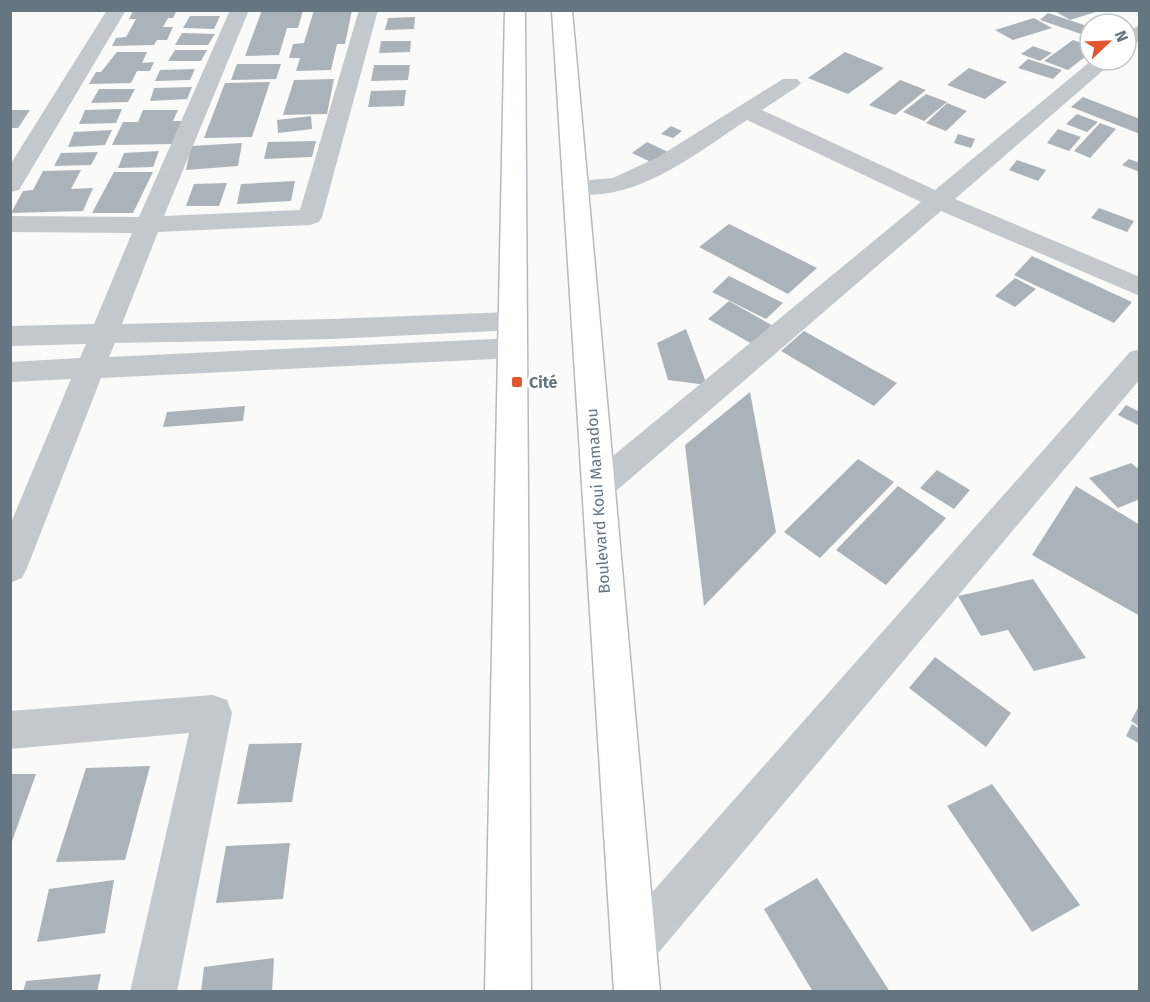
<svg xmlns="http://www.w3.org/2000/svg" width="1150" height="1002" font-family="'Fira Sans',sans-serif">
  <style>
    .building { fill: #aab3b9 }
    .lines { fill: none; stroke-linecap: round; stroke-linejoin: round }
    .primary-casing { stroke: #b5babe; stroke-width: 3 }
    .street { fill: #c3c8cc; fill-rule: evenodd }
    .primary { fill: #fff; fill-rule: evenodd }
    .poi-dot { fill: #e4572e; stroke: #fff; stroke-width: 2 }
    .labels { text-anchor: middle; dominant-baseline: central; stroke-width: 6; stroke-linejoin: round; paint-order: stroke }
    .poi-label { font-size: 16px; font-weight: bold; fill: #657683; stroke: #fff; text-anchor: start }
    .street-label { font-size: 16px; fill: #657683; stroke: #fff }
  </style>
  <rect width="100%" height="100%" fill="#fafaf8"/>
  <!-- building -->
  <g class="building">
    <path d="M177,10L173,18H168L163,27H173L167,40H157L154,45L112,46L116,38L126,37L136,19H129L133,11Z"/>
    <path d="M262,10H303L298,28H287L279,55L245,56Z"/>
    <path d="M314,10H352L345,44H337L331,70L296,71L300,58H289L293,44L304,43Z"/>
    <path d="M1053,10H1099V11L1070,20Z"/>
    <path d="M1048,13L1090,27V37L1040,20Z"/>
    <path d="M190,16H220L214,29L183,28Z"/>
    <path d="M415,17L414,29L385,30L388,18Z"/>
    <path d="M1034,18L1052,28L1013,40L995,30Z"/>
    <path d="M182,33L215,34L208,45H175Z"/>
    <path d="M1073,40L1090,46V53L1068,70L1044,61Z"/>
    <path d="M381,41H411L410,52L379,53Z"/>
    <path d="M1033,46L1052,53L1040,61L1021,54Z"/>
    <path d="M175,50H207L201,61H168Z"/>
    <path d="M117,52H147L142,63L154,62L150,71H137L131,83L89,84L96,72H101Z"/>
    <path d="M845,52L884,68L848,94L808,78Z"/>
    <path d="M1028,59L1062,70L1053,79L1018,68Z"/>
    <path d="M237,64H281L276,79L231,80Z"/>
    <path d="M374,65H410L408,80L371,81Z"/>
    <path d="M969,68L1007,82L985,99L947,85Z"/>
    <path d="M195,69L190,80L155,81L160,70Z"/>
    <path d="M334,79L327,114L283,115L294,80Z"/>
    <path d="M900,80L926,90L895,115L869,105Z"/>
    <path d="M270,82L252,137L204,138L225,83Z"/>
    <path d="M192,87L187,99L150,101L154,88Z"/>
    <path d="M99,89H135L128,102L91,103Z"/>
    <path d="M406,90L404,106L368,107L371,91Z"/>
    <path d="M926,94L947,102L924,121L903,112Z"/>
    <path d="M1083,97L1140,119V134L1071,107Z"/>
    <path d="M947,103L967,111L946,131L926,123Z"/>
    <path d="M122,109L116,123L79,124L85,110Z"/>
    <path d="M10,110H30L18,128H10Z"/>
    <path d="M143,110H178L173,121H183L174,144L112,145L123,122H138Z"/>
    <path d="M1077,114L1098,122L1087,132L1066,124Z"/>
    <path d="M311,116L312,129L278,133L277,120Z"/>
    <path d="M1100,123L1116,129L1090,158L1074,151Z"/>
    <path d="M671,126L682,131L673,138L661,134Z"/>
    <path d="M1058,129L1081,137L1069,151L1047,143Z"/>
    <path d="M112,130L105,145L68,147L74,132Z"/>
    <path d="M958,134L975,139L971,148L954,143Z"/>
    <path d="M316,141L312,157L264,159L268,142Z"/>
    <path d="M647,142L670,153L655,164L632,153Z"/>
    <path d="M242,143L238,166L186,170L191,146Z"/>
    <path d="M159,151L153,167L118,168L124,153Z"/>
    <path d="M98,152L91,165L54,166L61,153Z"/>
    <path d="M1129,159L1140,163V172L1122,165Z"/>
    <path d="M1017,160L1046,170L1038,181L1009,170Z"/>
    <path d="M81,170L71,189L93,188L83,211L11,213L23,191L33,190L43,171Z"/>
    <path d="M114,172H153L133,213H92Z"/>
    <path d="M295,181L291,201L237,204L241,184Z"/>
    <path d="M227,183L219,206H186L194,184Z"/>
    <path d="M1099,208L1134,221L1127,232L1091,218Z"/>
    <path d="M729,224L817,268L788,294L699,247Z"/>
    <path d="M1032,256L1132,302L1114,323L1014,275Z"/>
    <path d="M729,276L783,303L766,319L712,292Z"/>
    <path d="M1015,278L1036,289L1015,307L995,296Z"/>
    <path d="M729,301L775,327L754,345L708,319Z"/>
    <path d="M686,329L707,385L668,380L657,343Z"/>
    <path d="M804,331L897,383L874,406L781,351Z"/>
    <path d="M750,392L776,532L704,606L685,445Z"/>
    <path d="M1126,405L1140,412V426L1118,415Z"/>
    <path d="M245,406L243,421L163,427L167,412Z"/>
    <path d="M858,459L894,482L820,558L784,532Z"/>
    <path d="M1131,463L1137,468L1140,467V499L1118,508L1089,478Z"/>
    <path d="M937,470L970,490L954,509L920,488Z"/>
    <path d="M898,486L946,518L886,585L836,550Z"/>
    <path d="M1076,486L1140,525V616L1032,555Z"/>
    <path d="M1033,579L1086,658L1034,671L1008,630L981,636L958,596Z"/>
    <path d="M935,657L1011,713L986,747L909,688Z"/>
    <path d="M1140,704V727L1131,721Z"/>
    <path d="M1132,724L1140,729V744L1126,736Z"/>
    <path d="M302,743L292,802L237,804L249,744Z"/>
    <path d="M150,766L125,860L56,862L86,768Z"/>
    <path d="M10,774H36L11,844H10Z"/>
    <path d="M992,784L1080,905L1032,932L947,806Z"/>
    <path d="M290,843L283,899L216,903L226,846Z"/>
    <path d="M817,878L890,992H813L764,909Z"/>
    <path d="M114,880L105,933L37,942L49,889Z"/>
    <path d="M274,958L272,992H201L204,967Z"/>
    <path d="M101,974L97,992H23L26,981Z"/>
  </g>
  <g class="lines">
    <defs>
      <g id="primary">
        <path d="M505,10H525L531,992H485Z"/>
        <path d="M552,10H572L660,992H614Z"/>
      </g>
    </defs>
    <!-- primary casing -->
    <use href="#primary" class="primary-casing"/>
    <!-- street -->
    <g class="street">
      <path d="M107,10H126L22,185L19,190L10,192V165Z"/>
      <path d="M230,10H249L164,216L300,210L359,10H378L322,217L319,222L310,225L158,232L122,324L332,319L513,312L523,314L527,321L523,328L513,330L332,339L115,343L109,357L514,338L524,341L528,348L524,355L514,358L101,378L27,568L22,578L10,583V525L71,379L10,382V362L80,358L86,344L10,346V326L94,324L132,233L10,232V216L139,217Z"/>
      <path d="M1140,25V41L1126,48V32Z"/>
      <path d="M1092,60H1115L955,199L1140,277V296L941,211L609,497L597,501L585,497L581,488L585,479L921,202L747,120C696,153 631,208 565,192L562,187L565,182L613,178L658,157L783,79H797L801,83L797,87L762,110L935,190Z"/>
      <path d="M1140,349V379L649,964L633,971L617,964L610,948L617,932L1130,352Z"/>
      <path d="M213,695L227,700L232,713L177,992H130L189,733L10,749V711Z"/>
    </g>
    <!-- primary -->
    <use href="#primary" class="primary"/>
  </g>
  <!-- markers -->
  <rect class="poi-dot" x="511" y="376" width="12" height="12" rx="3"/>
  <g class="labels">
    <!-- poi labels -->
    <g class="poi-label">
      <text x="529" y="382">Cité</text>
    </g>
    <!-- street labels -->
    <g class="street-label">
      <text transform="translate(598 501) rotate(-94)">Boulevard Koui Mamadou</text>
    </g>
  </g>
  <!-- border -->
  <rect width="1150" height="1002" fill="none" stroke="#657683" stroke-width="24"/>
  <!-- north arrow -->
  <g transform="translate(1108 42) rotate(67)"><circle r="28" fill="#ffffff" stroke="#c1c8cd" stroke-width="1.5"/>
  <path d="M0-4.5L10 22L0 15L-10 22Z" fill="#e4572e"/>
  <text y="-9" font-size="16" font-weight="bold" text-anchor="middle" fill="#657683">N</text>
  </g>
</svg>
